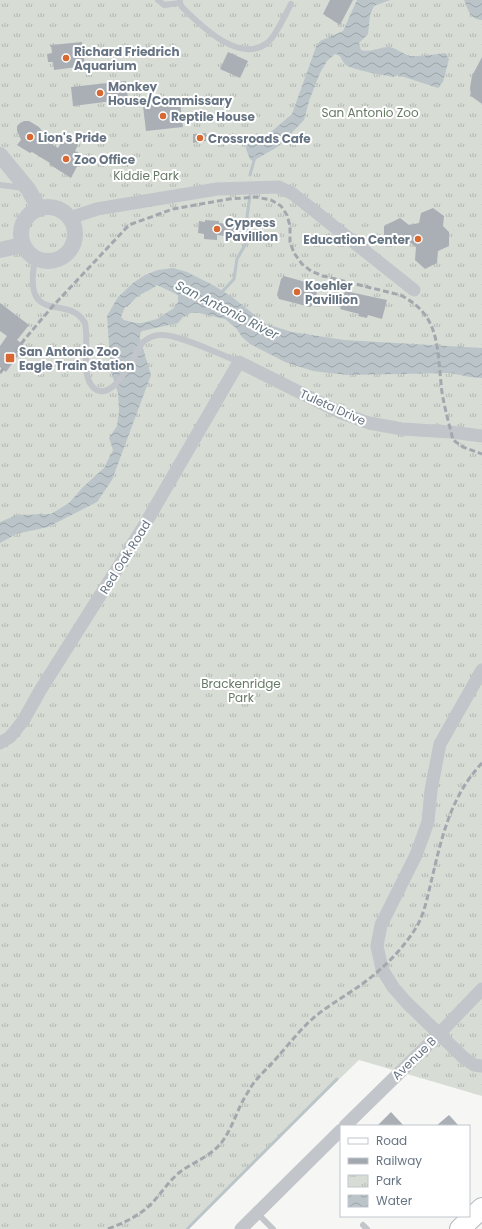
<svg xmlns="http://www.w3.org/2000/svg" width="482" height="1229" font-family="Poppins,sans-serif">
  <style>
    .park { fill: url(#park-tufts) }
    .water { fill: url(#water-waves); fill-rule: evenodd }
    .lines { fill: none; stroke-linecap: round; stroke-linejoin: round }
    .stream { stroke: #bac4c9; stroke-width: 3 }
    .building { fill: #a9afb5 }
    .primary-casing { stroke: #b5b9bd; stroke-width: 22 }
    .service { stroke: #c2c5c9; stroke-width: 6 }
    .minor { stroke: #c2c5c9; stroke-width: 13 }
    .tertiary { stroke: #c2c5c9; stroke-width: 16 }
    .primary { stroke: #fff; stroke-width: 20 }
    .rail { stroke: #a3a8ae; stroke-width: 3; stroke-dasharray: 6 3; stroke-linecap: butt }
    .poi-dot { fill: #d86832; stroke: #fff; stroke-width: 1.5 }
    .labels { text-anchor: middle; dominant-baseline: central; stroke-width: 4; stroke-linejoin: round; paint-order: stroke }
    .poi-label { font-size: 12px; font-weight: bold; fill: #677483; stroke: #fff; text-anchor: start }
    .park-label { font-size: 12px; fill: #687a66; stroke: #fff }
    .street-label { font-size: 12px; fill: #677483; stroke: #fff }
    .water-label { font-size: 13px; font-style: italic; fill: #63757f; stroke: #fff }
  </style>
  <defs>
    <pattern id="park-tufts" width="24" height="20" patternUnits="userSpaceOnUse"><rect width="24" height="20" fill="#d7ddd5"/><path d="M3 7l-1-3M5 7V3M7 7l1-3M15 17l-1-3M17 17v-4M19 17l1-3" fill="none" stroke="#b2b8b2"/></pattern>
    <pattern id="water-waves" width="16" height="10" patternUnits="userSpaceOnUse"><rect width="16" height="10" fill="#bac4c9"/><path d="M0 5q4-4 8 0t8 0" fill="none" stroke="#9ba4a9"/></pattern>
  </defs>
  <rect width="100%" height="100%" fill="#f6f7f4"/>
  <!-- park -->
  <path class="park" d="M0,0H482V1096L359,1060L185,1229H0Z"/>
  <!-- water -->
  <g class="water">
    <path d="M357,0H390L374,6L370,15L368,34L359,43L361,50C371,53 379,47 389,47C396,48 403,54 410,56C413,57 441,54 445,53L449,59L443,82L438,88L398,75L393,77C383,75 353,70 346,65C341,61 342,55 335,54L327,61L320,73L309,101L304,120L279,146L253,161L250,159L246,149L247,143L265,137L292,114L316,47L320,41L343,31Z"/>
    <path d="M464,0H482V20C470,19 468,10 464,0Z"/>
    <path d="M173,268L187,272L213,285L232,297L266,324L292,332L344,340L482,348V378L470,377L450,373L347,375L313,371L285,362L250,344L242,337L236,328L225,319L199,313H191L183,317L178,323L142,331L139,335L151,375L112,480L97,502L48,527L16,534L0,543V522L17,515L51,514L69,503L83,487L104,468L113,450L109,438L117,426L119,411L118,393L111,372L107,316L118,297L133,283L145,275L158,270ZM157,285L178,295V302L174,308L157,319L142,323H136L124,320L121,317L125,307C131,305 134,298 140,295C146,291 151,290 157,285Z"/>
  </g>
  <g class="lines">
    <!-- stream -->
    <g class="stream">
      <path d="M250,175L255,157"/>
      <path d="M221,293L234,279L237,259L245,245L248,235L247,217L250,195"/>
      <path d="M187,1229L337,1079"/>
    </g>
  </g>
  <!-- building -->
  <g class="building">
    <path d="M330,0H353L340,25L323,14Z"/>
    <path d="M82,42L85,66L54,70L53,62H48L47,54L52,53L51,45Z"/>
    <path d="M228,52L248,61L240,78L220,69Z"/>
    <path d="M482,57V104L471,96L470,88L472,76Z"/>
    <path d="M126,81L128,99L73,106L71,87Z"/>
    <path d="M180,102L183,127L146,131L143,106Z"/>
    <path d="M24,121H29L39,127L42,131L41,137L58,148L64,138L78,145L75,151L83,155L71,178L49,164L50,163L32,152L30,153L17,145L21,140L17,131V126L20,123Z"/>
    <path d="M206,133V141L193,143V134Z"/>
    <path d="M433,208L444,216L443,226L449,232V246L438,251L437,263L425,269L415,260L416,247L408,241L396,246L384,237V226L400,218L409,225L419,223L421,213Z"/>
    <path d="M205,220L219,221V223L236,225L235,237L217,235V240L204,239V234L198,233L199,221L205,222Z"/>
    <path d="M284,276L316,285L318,288L314,304L310,307L279,299L277,295L281,279Z"/>
    <path d="M345,291L387,300L382,319L368,315L367,318L358,316L359,314L340,309Z"/>
    <path d="M0,303L29,325L17,340L25,346L6,372L0,367V346L7,336L0,331Z"/>
    <path d="M391,1112L404,1126H377Z"/>
    <path d="M449,1115L459,1126H436Z"/>
  </g>
  <g class="lines">
    <defs>
      <path id="primary" d="M460,1229L482,1208"/>
    </defs>
    <!-- primary casing -->
    <use href="#primary" class="primary-casing"/>
    <!-- service -->
    <g class="service">
      <path d="M158,0L164,5L180,3"/>
      <path d="M180,0V3L182,7C201,26 239,64 267,43C275,38 286,13 291,4"/>
      <path d="M0,185L25,188"/>
      <path d="M35,259C22,329 68,292 85,323C88,338 85,354 86,370C87,376 89,385 95,389C115,402 134,354 143,342C148,338 154,335 160,335C176,333 222,355 239,362"/>
      <path d="M257,1213L273,1229"/>
      <path d="M363,1225L367,1229"/>
    </g>
    <!-- minor -->
    <g class="minor">
      <path d="M70,218L97,209L217,189L279,187L293,194L414,290"/>
      <path d="M482,670L440,744L431,790L428,822L416,855L381,925L377,946L382,969L393,987L407,1003L464,1058L474,1065L482,1066"/>
      <path d="M0,743L10,737L23,721L41,689L144,526L239,362L341,413L369,423L402,429L451,432L482,436"/>
      <path d="M345,1126L439,1034L482,989"/>
      <path d="M241,1229L341,1130"/>
    </g>
    <!-- tertiary -->
    <g class="tertiary">
      <path d="M0,155L28,189L39,208"/>
      <circle cx="48" cy="234" r="27"/>
      <path d="M0,250L22,245"/>
    </g>
    <!-- primary -->
    <use href="#primary" class="primary"/>
    <!-- rail -->
    <g class="rail">
      <path d="M0,373L24,340L52,307L129,225L173,209L229,199L256,197L271,200L281,206L287,215L290,226V242L294,253L302,264L311,271L323,276L400,295C439,314 437,345 441,383C442,400 449,423 453,440L463,447L482,454"/>
      <path d="M108,1229C125,1222 140,1216 153,1202C162,1192 169,1181 180,1172C195,1161 214,1155 224,1139C234,1124 238,1107 248,1092C254,1080 265,1071 274,1061C284,1050 294,1037 305,1026C321,1009 343,998 362,984C383,969 404,948 417,926C425,912 428,894 432,878C442,836 451,796 482,763"/>
    </g>
  </g>
  <!-- markers -->
  <g class="poi-dot">
    <circle cx="66" cy="58" r="4"/>
    <circle cx="100" cy="93" r="4"/>
    <circle cx="163" cy="116" r="4"/>
    <circle cx="30" cy="137" r="4"/>
    <circle cx="200" cy="138" r="4"/>
    <circle cx="66" cy="159" r="4"/>
    <circle cx="217" cy="229" r="4"/>
    <circle cx="418" cy="239" r="4"/>
    <circle cx="297" cy="292" r="4"/>
    <rect x="5" y="353" width="10" height="10" rx="2"/>
  </g>
  <g class="labels">
    <!-- poi labels -->
    <g class="poi-label">
      <text x="74" y="51">Richard Friedrich<tspan x="74" dy="14">Aquarium</tspan></text>
      <text x="108" y="86">Monkey<tspan x="108" dy="14">House/Commissary</tspan></text>
      <text x="171" y="116">Reptile House</text>
      <text x="38" y="137">Lion's Pride</text>
      <text x="208" y="138">Crossroads Cafe</text>
      <text x="74" y="159">Zoo Office</text>
      <text x="225" y="222">Cypress<tspan x="225" dy="14">Pavillion</tspan></text>
      <text x="410" y="239" text-anchor="end">Education Center</text>
      <text x="305" y="285">Koehler<tspan x="305" dy="14">Pavillion</tspan></text>
      <text x="19" y="351">San Antonio Zoo<tspan x="19" dy="14">Eagle Train Station</tspan></text>
    </g>
    <!-- park labels -->
    <g class="park-label">
      <text x="370" y="112">San Antonio Zoo</text>
      <text x="146" y="175">Kiddie Park</text>
      <text x="241" y="683">Brackenridge<tspan x="241" dy="14">Park</tspan></text>
    </g>
    <!-- street labels -->
    <g class="street-label">
      <text transform="translate(333 407) rotate(24)">Tuleta Drive</text>
      <text transform="translate(125 557) rotate(-58)">Red Oak Road</text>
      <text transform="translate(414 1058) rotate(-44)">Avenue B</text>
    </g>
    <!-- water labels -->
    <g class="water-label">
      <text transform="translate(227 310) rotate(27)">San Antonio River</text>
    </g>
  </g>
  <!-- legend -->
  <rect x="340" y="1125" width="130" height="92" fill="#ffffff" stroke="#c2c7cd"/>
  <rect x="348" y="1138" width="20" height="6" fill="#ffffff" stroke="#c2c7cd"/>
  <text x="376" y="1145" font-size="12" fill="#677483">Road</text>
  <rect x="348" y="1158" width="20" height="6" fill="#a3a8ae" stroke="#c2c7cd"/>
  <text x="376" y="1165" font-size="12" fill="#677483">Railway</text>
  <rect x="348" y="1175" width="20" height="12" fill="url(#park-tufts)" stroke="#c2c7cd"/>
  <text x="376" y="1185" font-size="12" fill="#677483">Park</text>
  <rect x="348" y="1195" width="20" height="12" fill="url(#water-waves)" stroke="#c2c7cd"/>
  <text x="376" y="1205" font-size="12" fill="#677483">Water</text>
</svg>
